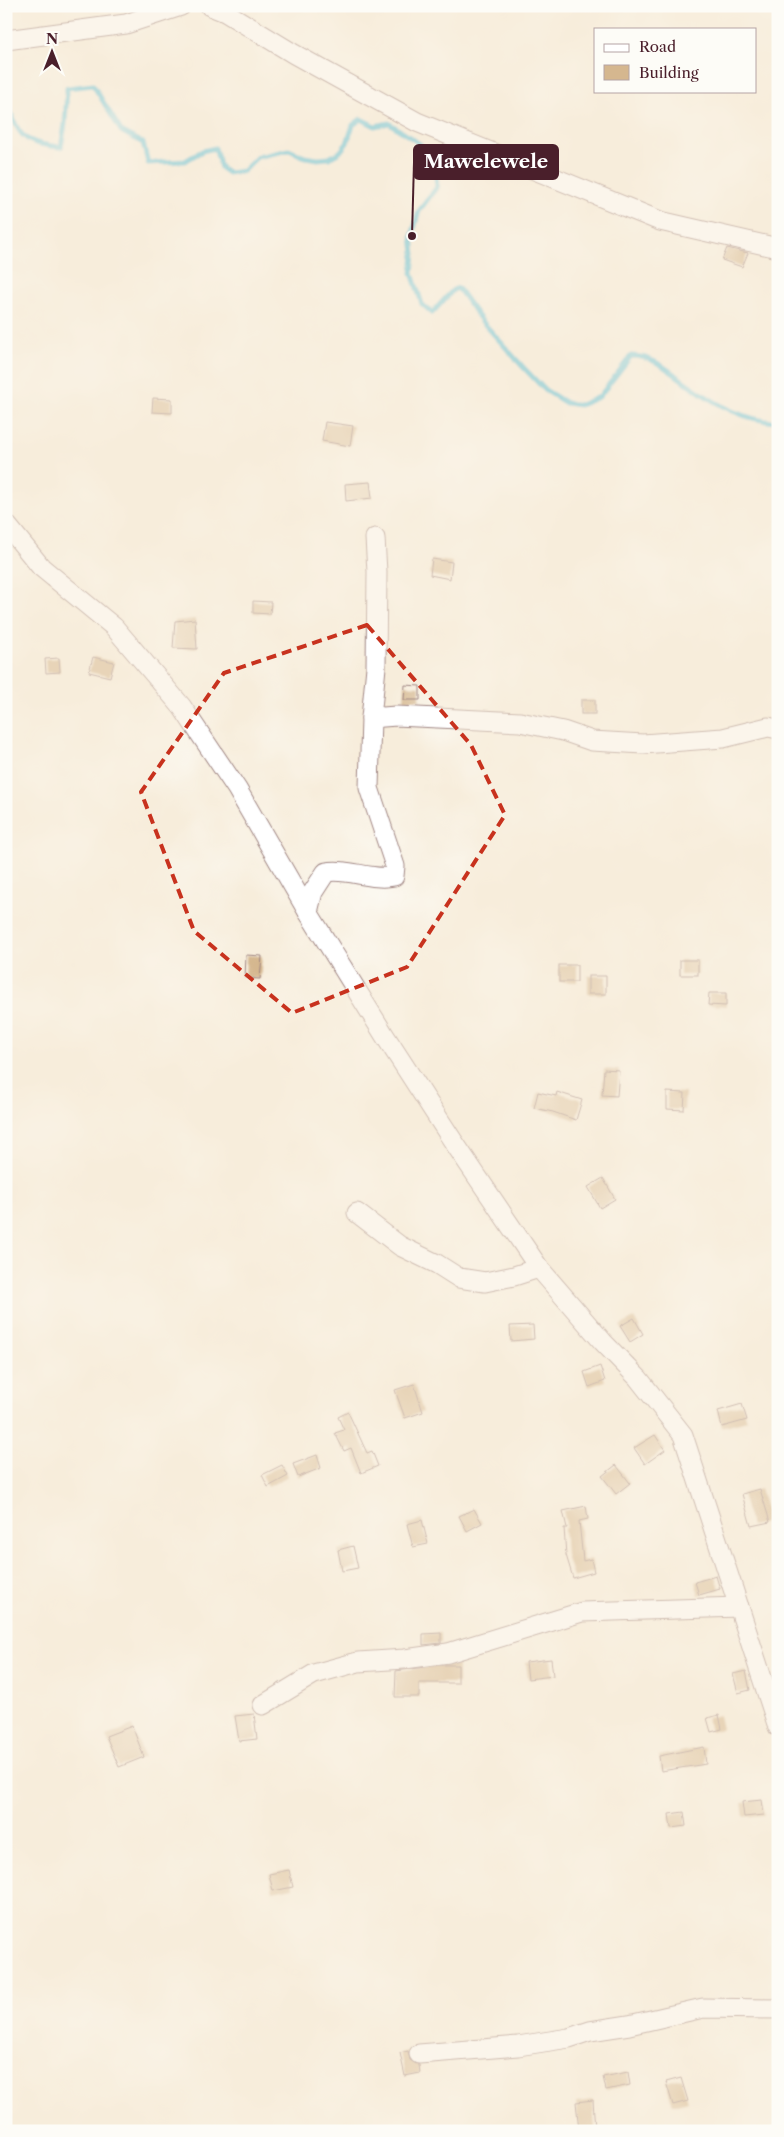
<svg xmlns="http://www.w3.org/2000/svg" width="784" height="2137" font-family="'Libre Caslon Text',serif">
  <style>
    .lines { fill: none; stroke-linecap: round; stroke-linejoin: round }
    .stream { stroke: #5abfd8; stroke-width: 5 }
    .building { fill: #d5b78f }
    .minor-casing { stroke: #a08683; stroke-width: 21 }
    .minor { stroke: #fff; stroke-width: 19 }
    .marked { fill: none; stroke: #c8321e; stroke-width: 4; stroke-dasharray: 10 6; stroke-linejoin: round }
    .leader { fill: none; stroke: #4a1f2b; stroke-width: 2 }
    .callout-dot { fill: #4a1f2b; stroke: #fdfcf7; stroke-width: 2 }
    .callout { fill: #4a1f2b; stroke: #4a1f2b; stroke-width: 2 }
    .callout-label { font-size: 19px; text-anchor: middle; font-weight: bold; fill: #fff }
  </style>
  <rect width="100%" height="100%" fill="#fdfcf7"/>
  <filter id="ink" filterUnits="userSpaceOnUse"><feTurbulence type="fractalNoise" baseFrequency=".02" numOctaves="2"/><feDisplacementMap in="SourceGraphic" scale="10" xChannelSelector="R" yChannelSelector="G"/><feConvolveMatrix kernelMatrix="1 2 1 2 8 2 1 2 1" color-interpolation-filters="sRGB"/></filter>
  <filter id="wash" filterUnits="userSpaceOnUse"><feTurbulence type="fractalNoise" baseFrequency=".0096" numOctaves="4" result="noise"/><feDisplacementMap in="SourceGraphic" scale="20" xChannelSelector="R" yChannelSelector="G"/><feGaussianBlur stdDeviation="1.12" result="paint"/><feColorMatrix in="noise" values="0 0 0 0 0 0 0 0 0 0 0 0 0 0 0 0 0 1.4 0 .05"/><feComposite in="paint" operator="in"/></filter>
  <g filter="url(#wash)">
    <rect width="100%" height="100%" fill="#f7eddb"/>
    <g class="lines">
      <!-- stream -->
      <path class="stream" d="M6,99C19,135 20,144 61,147L65,124L67,88L93,85L121,131L143,143L148,163L185,161L202,151L215,148L221,168L228,173L243,171L257,157L289,150L305,157L318,159L329,158L340,152L347,143L353,125L361,119L375,126L389,123L420,144L435,167L437,187L419,211L412,236L414,254L412,273L422,304L432,313L453,290L458,288L481,320L523,367L545,390L566,403L580,405L599,397L631,356C656,356 671,373 691,386C717,405 745,421 778,422"/>
    </g>
    <g id="blocks">
      <!-- building -->
      <g class="building">
        <path d="M727,248L748,253L742,267L722,260Z"/>
        <path d="M153,398L172,399V413L152,412Z"/>
        <path d="M325,422L353,426L350,446L322,441Z"/>
        <path d="M370,482L372,498L346,501L345,484Z"/>
        <path d="M432,559L452,562L450,579L430,575Z"/>
        <path d="M253,601L271,602L270,614L253,613Z"/>
        <path d="M195,619L197,649L173,648L175,621Z"/>
        <path d="M93,657L114,662L110,677L89,672Z"/>
        <path d="M59,658L60,672L46,673L45,659Z"/>
        <path d="M405,685L420,686V700H404Z"/>
        <rect x="581" y="700" width="14" height="14"/>
        <path d="M246,955L262,956L260,979L245,978Z"/>
        <rect x="680" y="960" width="18" height="15"/>
        <rect x="559" y="965" width="18" height="17"/>
        <rect x="588" y="976" width="18" height="18"/>
        <path d="M709,993H726V1006L708,1005Z"/>
        <path d="M604,1069L619,1070L617,1096L602,1095Z"/>
        <path d="M538,1092L556,1096L557,1092L582,1100L576,1120L553,1112L534,1108Z"/>
        <path d="M667,1092L685,1093L684,1110L667,1109Z"/>
        <path d="M603,1178L615,1199L600,1208L588,1187Z"/>
        <path d="M634,1318L643,1334L630,1342L620,1326Z"/>
        <path d="M533,1325L534,1339L511,1341L510,1326Z"/>
        <path d="M600,1366L605,1381L589,1387L584,1372Z"/>
        <path d="M414,1384L423,1412L405,1418L395,1390Z"/>
        <path d="M742,1404L747,1420L722,1427L718,1411Z"/>
        <path d="M348,1412L367,1453L372,1451L378,1466L361,1473L351,1448L344,1451L335,1433L344,1430L338,1417Z"/>
        <path d="M655,1435L665,1450L645,1464L634,1448Z"/>
        <path d="M317,1455L321,1468L298,1477L293,1464Z"/>
        <path d="M282,1465L288,1476L268,1487L262,1475Z"/>
        <path d="M616,1465L630,1483L616,1494L602,1476Z"/>
        <path d="M760,1489L770,1522L751,1526L742,1494Z"/>
        <path d="M586,1506L588,1519L579,1521L583,1561L591,1559L594,1572L573,1578L566,1555L564,1528H567L563,1511Z"/>
        <path d="M474,1509L482,1523L467,1531L459,1516Z"/>
        <path d="M422,1520L428,1544L413,1547L407,1524Z"/>
        <path d="M353,1546L358,1568L342,1571L338,1550Z"/>
        <path d="M716,1576L720,1589L699,1595L695,1582Z"/>
        <path d="M441,1633V1643L423,1645V1634Z"/>
        <path d="M551,1659L553,1676L528,1679L526,1662Z"/>
        <path d="M441,1665H458V1683H419V1697H395L396,1671Z"/>
        <path d="M746,1671L750,1690L738,1693L733,1674Z"/>
        <path d="M254,1714L257,1739L239,1741L235,1716Z"/>
        <path d="M719,1715L722,1729L711,1732L707,1718Z"/>
        <path d="M132,1726L144,1757L119,1767L106,1736Z"/>
        <path d="M704,1747L706,1764L661,1771L659,1756Z"/>
        <path d="M762,1800L764,1815L744,1817L742,1802Z"/>
        <path d="M684,1812L686,1826L671,1828L669,1814Z"/>
        <path d="M289,1870L293,1887L273,1891L269,1874Z"/>
        <path d="M408,2051L410,2060L419,2065L420,2073L405,2076L400,2053Z"/>
        <path d="M628,2072L630,2085L606,2090L603,2077Z"/>
        <path d="M681,2078L688,2101L673,2105L666,2082Z"/>
        <path d="M593,2100L595,2129L579,2130L576,2102Z"/>
      </g>
    </g>
  </g>
  <g filter="url(#ink)">
    <use href="#blocks" fill-opacity="0" stroke="#a08683" stroke-width="1"/>
    <g class="lines">
      <defs>
        <g id="minor">
          <path d="M210,6L225,12L294,54L417,122L660,221L778,248"/>
          <path d="M6,40L126,24L181,6"/>
          <path d="M6,524L41,567L114,627L182,707L237,789L308,912L385,1036L453,1141L539,1268L603,1342L638,1378L683,1435L778,1727"/>
          <path d="M371,718L396,716L520,722L563,731L592,741L643,744L723,738L768,727L778,729"/>
          <path d="M308,912L313,892L326,872C349,868 371,881 394,876L395,866L369,788L371,718L376,667L377,572L375,538"/>
          <path d="M357,1213L400,1246L437,1264L459,1278L485,1282L514,1276L539,1268"/>
          <path d="M263,1705L314,1674L358,1662L405,1659L448,1653L582,1612L739,1607"/>
          <path d="M419,2054L518,2046L569,2038L590,2031L629,2025L703,2008L778,2009"/>
        </g>
      </defs>
      <!-- minor casing -->
      <use href="#minor" class="minor-casing"/>
      <!-- minor -->
      <use href="#minor" class="minor"/>
    </g>
  </g>
  <!-- marked area -->
  <path d="M0 0H784V2137H0ZM367,625L471,745L505,815L407,967L292,1013L194,931L141,792L224,673Z" fill="#f7eddb" fill-opacity=".55" fill-rule="evenodd"/>
  <path class="marked" d="M367,625L471,745L505,815L407,967L292,1013L194,931L141,792L224,673Z"/>
  <!-- callouts -->
  <path class="leader" d="M412 236L414 162"/>
  <circle class="callout-dot" cx="412" cy="236" r="5"/>
  <rect class="callout" x="414" y="145" width="144" height="34" rx="5"/>
  <g class="callout-label">
    <text x="486" y="168">Mawelewele</text>
  </g>
  <!-- margin -->
  <rect width="784" height="2137" fill="none" stroke="#fdfcf7" stroke-width="25"/>
  <!-- legend -->
  <rect x="594" y="28" width="162" height="65" fill="#fdfcf7" stroke="#b5a4a5"/>
  <rect x="604" y="44" width="25" height="8" fill="#ffffff" stroke="#b5a4a5"/>
  <text x="639" y="52" font-size="15" fill="#4a1f2b">Road</text>
  <rect x="604" y="65" width="25" height="15" fill="#d5b78f" stroke="#b5a4a5"/>
  <text x="639" y="78" font-size="15" fill="#4a1f2b">Building</text>
  <!-- north arrow -->
  <g transform="translate(52 52)" stroke="#fdfcf7" stroke-width="4" paint-order="stroke">
  <path d="M0-4L9 19L0 12L-9 19Z" fill="#4a1f2b"/>
  <text y="-8" font-size="14" font-weight="bold" text-anchor="middle" fill="#4a1f2b">N</text>
  </g>
</svg>
